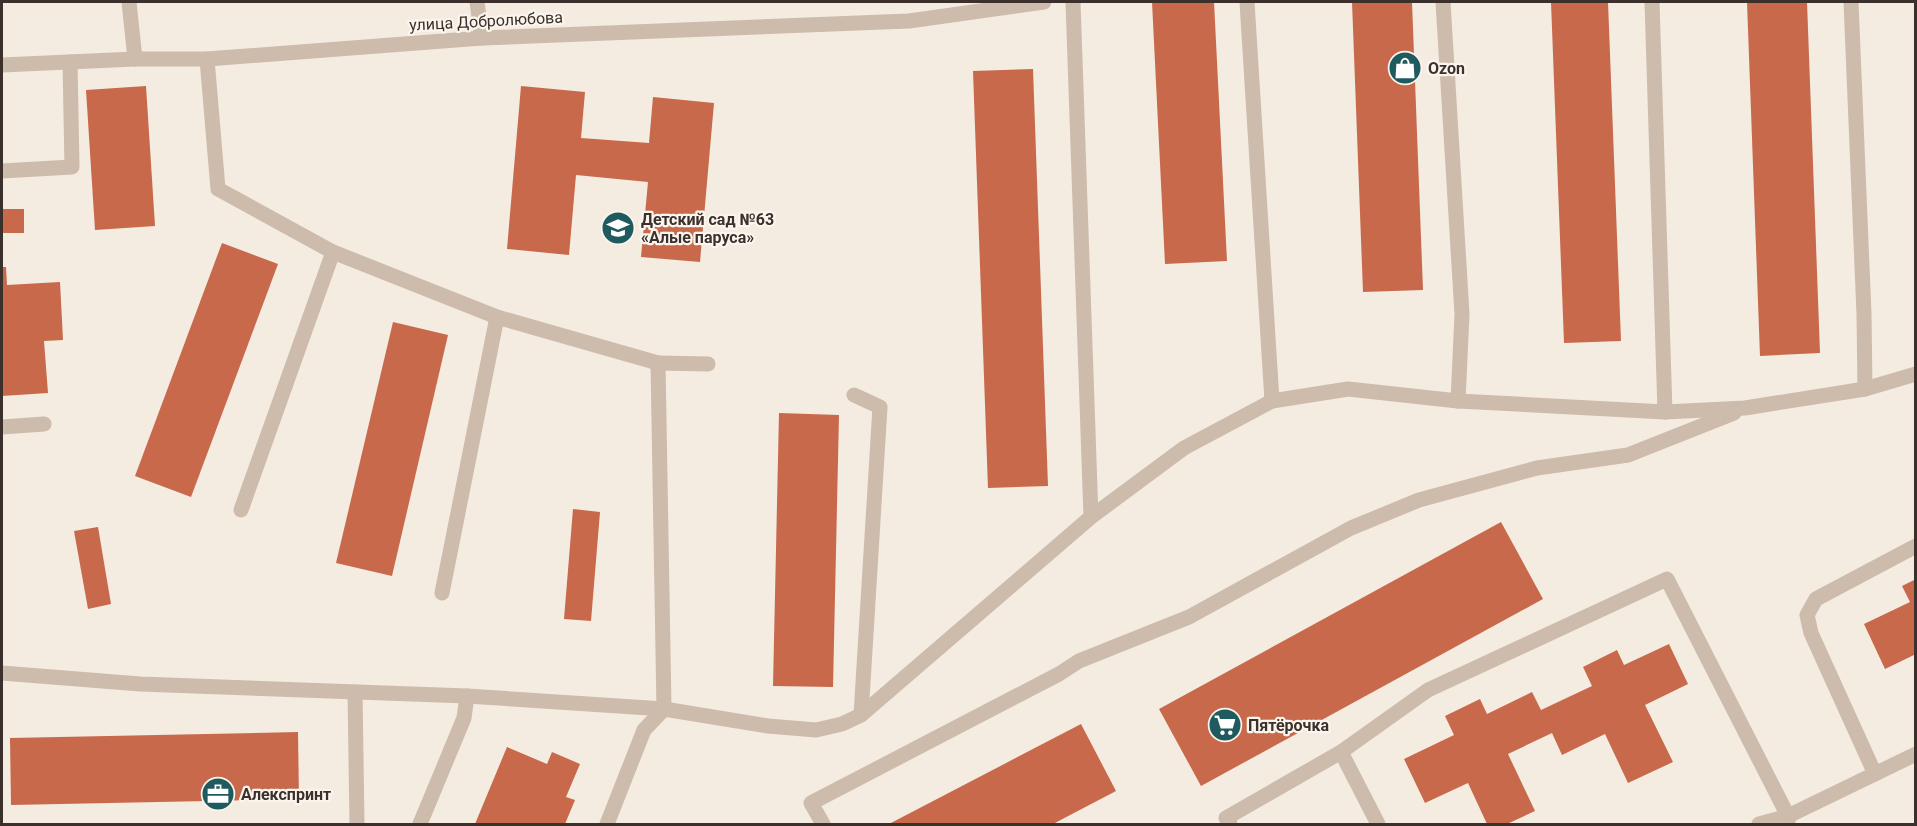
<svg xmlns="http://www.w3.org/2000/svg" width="1917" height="826" font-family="Roboto,sans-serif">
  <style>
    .building { fill: #c8694b }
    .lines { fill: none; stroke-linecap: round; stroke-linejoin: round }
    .minor { stroke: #cdbbac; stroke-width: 15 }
    .labels { text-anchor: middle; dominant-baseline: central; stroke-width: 4.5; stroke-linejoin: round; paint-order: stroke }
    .street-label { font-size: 16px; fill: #3b302b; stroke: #fbf5ee }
    .poi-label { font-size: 16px; font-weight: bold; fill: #3b302b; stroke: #fbf5ee; text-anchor: start }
  </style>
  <rect width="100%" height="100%" fill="#f4ebe1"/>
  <!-- building -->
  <g class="building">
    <path d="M1152,2H1214L1227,261L1165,264Z"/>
    <path d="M1352,2H1412L1423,290L1363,292Z"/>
    <path d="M1551,2H1608L1621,341L1564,343Z"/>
    <path d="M1747,2H1807L1820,353L1760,356Z"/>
    <path d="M1033,69L1048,486L988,488L973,71Z"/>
    <path d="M146,86L155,226L95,230L86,90Z"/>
    <path d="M521,86L585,92L581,138L649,143L653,97L714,103L700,262L641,257L648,182L576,175L569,255L507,249Z"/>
    <rect x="2" y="209" width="22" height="24"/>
    <path d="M222,243L278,264L191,497L135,476Z"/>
    <path d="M2,267H6L7,285L60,282L63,340L44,341L48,393L2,396Z"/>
    <path d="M393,322L448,335L392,576L336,563Z"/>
    <path d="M779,413L839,415L833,687L773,686Z"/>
    <path d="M573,509L600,512L591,621L564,619Z"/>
    <path d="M1501,522L1543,599L1201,786L1159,709Z"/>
    <path d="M98,527L111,604L88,609L74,531Z"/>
    <path d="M1916,579V654L1885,669L1864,624L1910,602L1902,586Z"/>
    <path d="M1669,644L1688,684L1645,705L1673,762L1628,783L1605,734L1562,755L1552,733L1508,754L1535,811L1507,824H1487L1468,783L1425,803L1404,759L1454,735L1445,716L1480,699L1487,714L1532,692L1541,710L1592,686L1583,667L1617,650L1624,665Z"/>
    <path d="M1081,724L1116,791L1053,824H889Z"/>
    <path d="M298,732L299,799L11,805L10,738Z"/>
    <path d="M507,747L547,764L552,752L580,764L566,797L575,800L565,824H475Z"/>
  </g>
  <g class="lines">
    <!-- minor -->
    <g class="minor">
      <path d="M129,2L135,59"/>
      <path d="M477,2L482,38"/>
      <path d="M1073,2L1091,517"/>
      <path d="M1247,2L1272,401"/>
      <path d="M1443,2L1462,314L1458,401"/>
      <path d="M1652,2L1665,412"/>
      <path d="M1851,2L1864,314L1865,389"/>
      <path d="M207,59L218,189L333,252L497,317L658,363L664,709L644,730L607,824"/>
      <path d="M2,65L135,59H207L482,38L909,21L1044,2"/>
      <path d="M2,171L72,167L70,62"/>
      <path d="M658,363L708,364"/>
      <path d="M854,395L880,407L861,715"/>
      <path d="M2,427L44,424"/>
      <path d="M241,510L333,252"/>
      <path d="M442,593L497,317"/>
      <path d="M2,673L140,684L467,696L664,709L768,726L816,730L842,724L861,715L1091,517L1184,448L1272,401L1348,389L1458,401L1665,412L1745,408L1865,389L1916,374"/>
      <path d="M355,692L357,824"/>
      <path d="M1341,752L1378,824"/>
      <path d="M1875,774L1811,633L1807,615L1816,599L1916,546"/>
      <path d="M420,824L464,718L467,696"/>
      <path d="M823,824L811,803L1059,674L1079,661L1189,617L1351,528L1419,500L1537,468L1628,455L1734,413"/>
      <path d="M1230,824L1226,818L1341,752L1428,690L1667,579L1788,816V824"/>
      <path d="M1759,824L1788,816L1916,754"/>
    </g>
  </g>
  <!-- icons -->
  <defs>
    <symbol id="shop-disc" viewBox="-11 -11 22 22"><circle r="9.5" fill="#1f5a5e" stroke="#fbf5ee"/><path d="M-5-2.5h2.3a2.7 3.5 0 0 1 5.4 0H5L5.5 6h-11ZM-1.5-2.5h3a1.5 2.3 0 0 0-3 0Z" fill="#fff"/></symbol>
    <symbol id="school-disc" viewBox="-11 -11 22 22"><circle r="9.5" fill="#1f5a5e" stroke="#fbf5ee"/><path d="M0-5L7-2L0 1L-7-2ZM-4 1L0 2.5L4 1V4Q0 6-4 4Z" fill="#fff"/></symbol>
    <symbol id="supermarket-disc" viewBox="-11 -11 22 22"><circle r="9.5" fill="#1f5a5e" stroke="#fbf5ee"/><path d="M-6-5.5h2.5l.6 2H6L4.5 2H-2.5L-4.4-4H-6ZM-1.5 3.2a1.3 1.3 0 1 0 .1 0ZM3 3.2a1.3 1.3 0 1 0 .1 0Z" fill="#fff"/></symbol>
    <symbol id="office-disc" viewBox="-11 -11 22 22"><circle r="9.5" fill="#1f5a5e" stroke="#fbf5ee"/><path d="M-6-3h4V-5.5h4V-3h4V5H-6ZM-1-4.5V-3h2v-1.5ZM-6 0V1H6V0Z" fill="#fff"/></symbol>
  </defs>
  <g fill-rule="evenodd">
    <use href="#shop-disc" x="1386" y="49" width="38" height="38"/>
    <use href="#school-disc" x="599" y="209" width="38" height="38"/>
    <use href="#supermarket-disc" x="1206" y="706" width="38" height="38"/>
    <use href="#office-disc" x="199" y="775" width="38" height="38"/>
  </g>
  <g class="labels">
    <!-- street labels -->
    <g class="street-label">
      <text transform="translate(486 21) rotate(-3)">улица Добролюбова</text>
    </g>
    <!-- poi labels -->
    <g class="poi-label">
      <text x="1428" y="68">Ozon</text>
      <text x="641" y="219">Детский сад №63<tspan x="641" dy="18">«Алые паруса»</tspan></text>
      <text x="1248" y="725">Пятёрочка</text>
      <text x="241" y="794">Алекспринт</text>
    </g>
  </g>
  <!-- border -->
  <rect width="1917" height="826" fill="none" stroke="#3b302b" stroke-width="6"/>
</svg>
